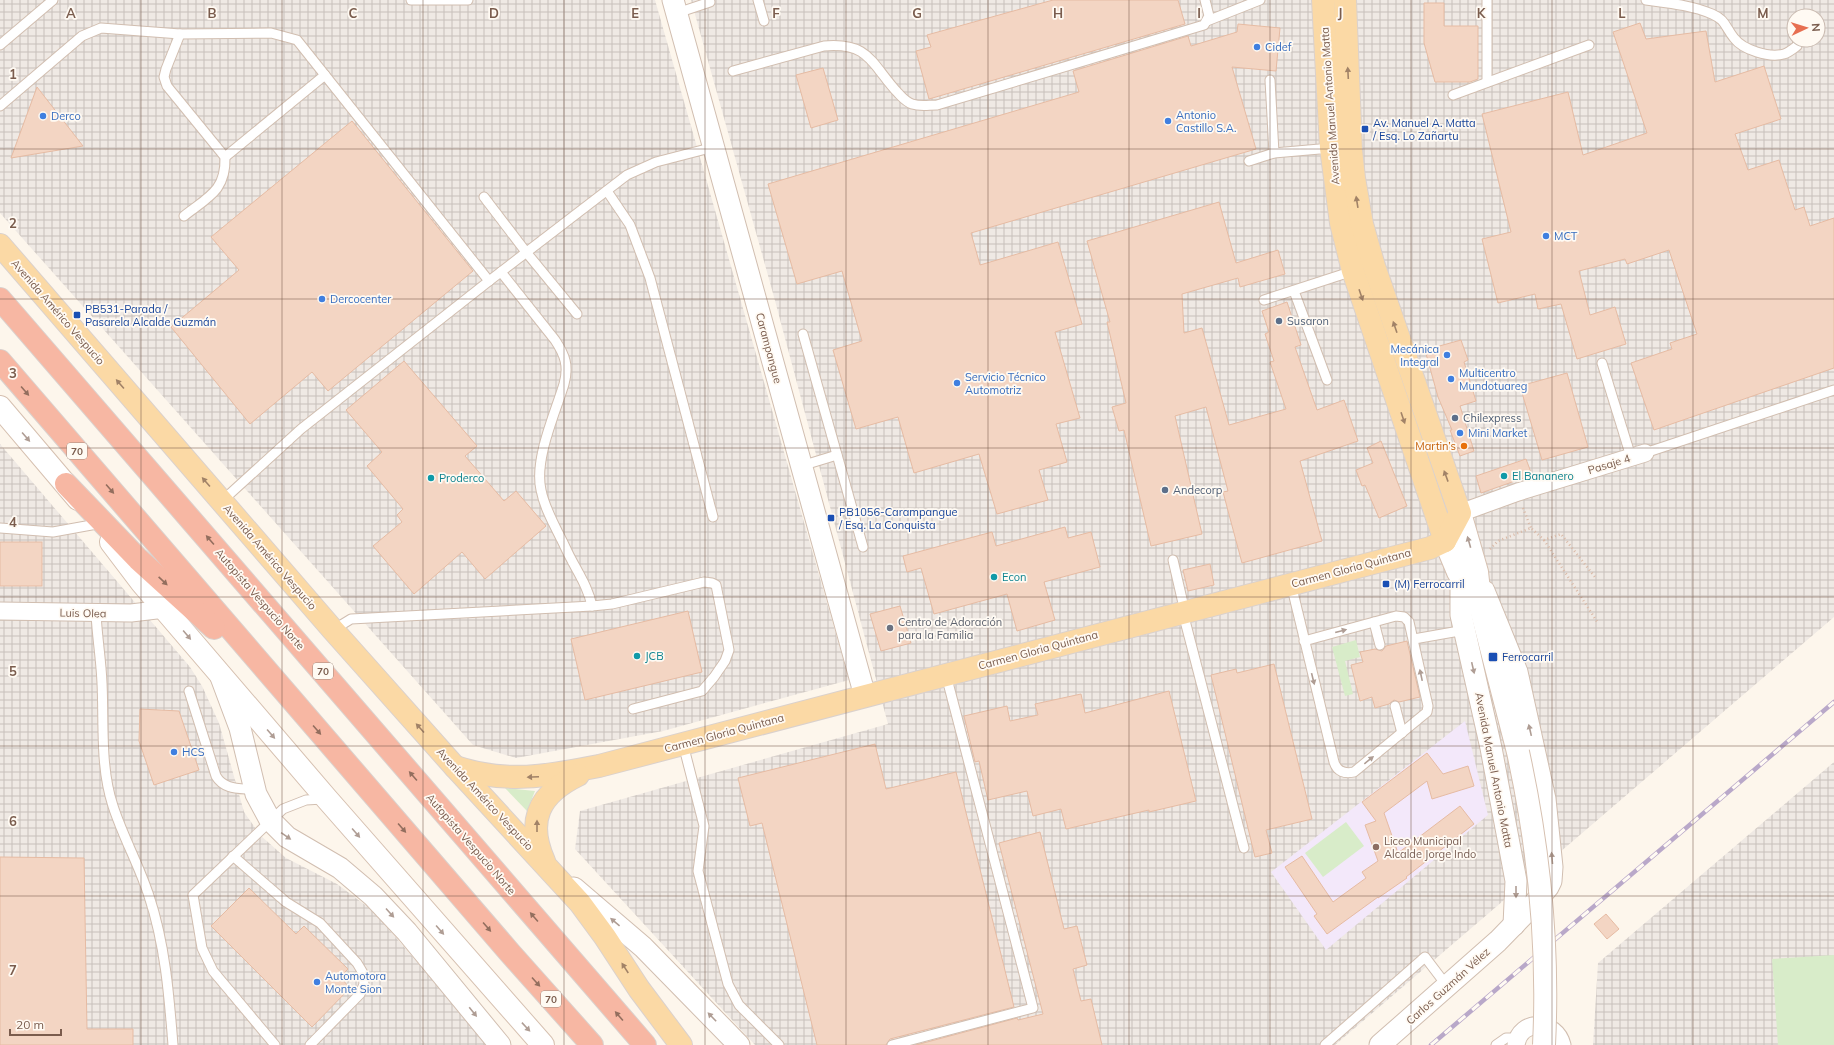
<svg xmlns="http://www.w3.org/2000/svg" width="1834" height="1045" font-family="Mulish,sans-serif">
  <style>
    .industrial { fill: url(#industrial-grid); fill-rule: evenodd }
    .education { fill: #f3e8fa }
    .green { fill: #d8ecc9 }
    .building { fill: #f3d5c3; stroke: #e6bba3 }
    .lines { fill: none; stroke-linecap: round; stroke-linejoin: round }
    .service-casing { stroke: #d1beb0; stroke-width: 11 }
    .minor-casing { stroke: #d1beb0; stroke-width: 19 }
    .tertiary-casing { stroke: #d1beb0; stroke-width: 23 }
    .secondary-casing { stroke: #d6c0b0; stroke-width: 24 }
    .primary-casing { stroke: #dad1cd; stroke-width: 24 }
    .motorway-casing { stroke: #dad1cd; stroke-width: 24 }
    .path { stroke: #d9b8a5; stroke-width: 2.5; stroke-dasharray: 1 3; stroke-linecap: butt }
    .service { stroke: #fff; stroke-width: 9 }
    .minor { stroke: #fff; stroke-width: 17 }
    .tertiary { stroke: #fff; stroke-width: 21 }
    .secondary { stroke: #fff; stroke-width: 22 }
    .primary { stroke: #fbd9a5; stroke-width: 22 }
    .motorway { stroke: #f7b7a3; stroke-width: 22 }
    .rail-casing { stroke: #b9a8c9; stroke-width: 4.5 }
    .rail { stroke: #fffaf3; stroke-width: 3; stroke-dasharray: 9; stroke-linecap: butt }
    .secondary-bridge-casing { stroke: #d6c0b0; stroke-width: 24; stroke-linecap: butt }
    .secondary-bridge { stroke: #fff; stroke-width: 22 }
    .oneway { fill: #a18267 }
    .oneway2 { fill: #936e5e }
    .oneway3 { fill: #af9d94 }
    .grid { fill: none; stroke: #7a5c4d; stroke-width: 1; stroke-opacity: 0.55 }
    .shop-dot { fill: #3f7fe0; stroke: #fffaf3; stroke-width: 1.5 }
    .transit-dot { fill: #1a4fb4; stroke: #fffaf3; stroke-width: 1.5 }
    .service-dot { fill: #5c6f8a; stroke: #fffaf3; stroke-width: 1.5 }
    .food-dot { fill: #e8710a; stroke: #fffaf3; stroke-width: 1.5 }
    .culture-dot { fill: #0f9aa8; stroke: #fffaf3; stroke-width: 1.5 }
    .worship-dot { fill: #6b7280; stroke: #fffaf3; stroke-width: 1.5 }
    .education-dot { fill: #8d6e63; stroke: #fffaf3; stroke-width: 1.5 }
    .labels { text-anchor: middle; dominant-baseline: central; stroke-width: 3.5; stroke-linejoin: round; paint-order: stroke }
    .shield { fill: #fffaf3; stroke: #a28b7f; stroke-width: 1 }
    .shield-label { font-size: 10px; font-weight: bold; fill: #7a5c4d }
    .shop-label { font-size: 11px; fill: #366cbe; stroke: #fffaf3; text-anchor: start }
    .street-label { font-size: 11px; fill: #7a5c4d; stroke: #fffaf3 }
    .transit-label { font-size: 11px; fill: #164399; stroke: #fffaf3; text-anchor: start }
    .service-label { font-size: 11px; fill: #4e5e75; stroke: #fffaf3; text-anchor: start }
    .food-label { font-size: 11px; fill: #c56008; stroke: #fffaf3; text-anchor: end }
    .culture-label { font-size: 11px; fill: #0d838f; stroke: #fffaf3; text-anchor: start }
    .worship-label { font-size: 11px; fill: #5b616d; stroke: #fffaf3; text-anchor: start }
    .education-label { font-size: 11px; fill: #785e54; stroke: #fffaf3; text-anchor: start }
    .grid-label { font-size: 13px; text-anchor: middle; font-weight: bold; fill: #7a5c4d; stroke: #fffaf3; stroke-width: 3.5; stroke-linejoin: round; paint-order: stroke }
  </style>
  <defs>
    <pattern id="industrial-grid" width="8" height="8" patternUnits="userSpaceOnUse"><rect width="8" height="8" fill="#efe9e4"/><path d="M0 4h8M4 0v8" fill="none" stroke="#c7c0bb"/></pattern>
  </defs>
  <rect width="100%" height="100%" fill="#fdf6ec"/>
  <!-- industrial -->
  <g class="industrial">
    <path d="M0,0H655L849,680L663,731L516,758L473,745L0,213Z"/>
    <path d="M691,0H1834V617L1335,1045H755L575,849L580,811L888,724L774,297ZM1794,16H1818V40H1794Z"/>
    <path d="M0,444L190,667L202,686L219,723L244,812L261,836L286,858L337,884L372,910L489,1045H0Z"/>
    <path d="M1834,730V1045H1593L1598,963L1834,762Z"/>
  </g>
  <!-- education -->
  <path class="education" d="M1465,721L1488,815L1326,950L1271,872Z"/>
  <!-- green -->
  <g class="green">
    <path d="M1356,640L1360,657L1345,661L1353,694L1345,696L1332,647Z"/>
    <path d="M505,788L535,791L527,811Z"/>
    <path d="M1346,822L1364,846L1323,877L1305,853Z"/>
    <path d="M1834,955V1045H1778L1772,959Z"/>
  </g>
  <!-- building -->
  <g class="building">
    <path d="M1053,0H1178L1185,24L929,99L916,51L931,47L927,35Z"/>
    <path d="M1424,3H1444V26H1478V79L1470,82H1435L1424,43Z"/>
    <path d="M1640,23L1646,39L1706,31L1715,82L1764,66L1781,119L1735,134L1748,170L1779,160L1795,210L1804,207L1810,226L1834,218V368L1654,430L1631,363L1672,349L1670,343L1697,334L1669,250L1627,264L1625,259L1579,271L1590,315L1615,307L1626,344L1577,359L1561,304L1538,309L1535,294L1498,303L1482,239L1511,232L1482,114L1568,92L1583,155L1647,133L1613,32Z"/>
    <path d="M1238,24L1280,28L1276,71L1232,67L1256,149L971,233L980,265L1058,242L1082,324L1055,332L1080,418L1056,424L1067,462L1039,470L1048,500L997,514L979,454L914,473L898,417L856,429L833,350L862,341L842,271L797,284L768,184L1079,92L1073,71L1188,36L1191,46L1237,32Z"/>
    <path d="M823,68L838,120L811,128L796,75Z"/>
    <path d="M37,87L83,146L11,158Z"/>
    <path d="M352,121L473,271L328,391L312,372L250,424L171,327L239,270L211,237Z"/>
    <path d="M1219,202L1236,263L1278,250L1285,274L1240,287L1238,278L1182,294L1184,333L1202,328L1229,425L1286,409L1270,362L1274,361L1265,334L1269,332L1262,311L1287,302L1301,345L1295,347L1317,410L1344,400L1358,441L1300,461L1322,541L1242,563L1223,492L1228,491L1206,407L1175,416L1202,534L1151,546L1124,430L1119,431L1112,407L1126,403L1107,322H1110L1087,241Z"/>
    <path d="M1461,340L1468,360L1464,362L1476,401L1460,406L1474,451L1460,456L1450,430H1452L1438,397L1425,350Z"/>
    <path d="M404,361L477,446L465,456L504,501L516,491L546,526L485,579L462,552L414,594L373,546L402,522L397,515L403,509L367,466L382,452L346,410Z"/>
    <path d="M1567,373L1588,447L1542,460L1520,386Z"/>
    <path d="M1381,441L1407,506L1379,518L1365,485L1362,486L1356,470L1373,463L1367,448Z"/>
    <path d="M1526,459L1532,475L1481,493L1476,476Z"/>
    <path d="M1065,527L1068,538L1091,532L1100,567L1044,582L1055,620L1017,631L1007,594L934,614L921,568L907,572L903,556L992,532L996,546Z"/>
    <rect x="0" y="542" width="42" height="44"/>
    <path d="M1210,564L1214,585L1188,591L1183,570Z"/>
    <path d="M900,606L911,643L881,651L870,614Z"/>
    <path d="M688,611L702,672L585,700L571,639Z"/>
    <path d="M1407,641L1420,697L1399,702L1394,700L1389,704L1375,708L1372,697L1360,701L1351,665L1363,662L1360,652L1375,649L1382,651L1386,646Z"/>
    <path d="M1274,664L1312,819L1266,830L1272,853L1255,857L1211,675L1236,669L1237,673Z"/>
    <path d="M1169,691L1196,801L1149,812V810L1066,829L1061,809L1033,816L1027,791L988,800L979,761L975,762L964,716L1007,706L1010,721L1038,715L1035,704L1081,694L1085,713Z"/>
    <path d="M140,709L179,711L199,770L154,785L139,741Z"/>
    <path d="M875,744L886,789L956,772L1014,1007L890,1039L886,1045H817L762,823L750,826L738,778Z"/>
    <path d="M1427,753L1443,774L1468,766L1474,786L1432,799L1427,781L1384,813L1398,853L1460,806L1474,824L1406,877L1407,878L1378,898V897L1327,934L1314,916L1317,914L1285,867L1302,856L1333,902L1366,878L1362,872L1378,861L1365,825L1376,821L1362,802Z"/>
    <path d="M1040,832L1064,929L1077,926L1087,965L1073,969L1081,1001L1091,999L1102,1045H916L1017,1018L1018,1020L1043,1014L999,843Z"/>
    <path d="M0,857L84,858L87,1029H133V1045H0Z"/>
    <path d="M249,888L296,934L304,926L348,969L340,977L350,988L312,1027L211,926Z"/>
    <path d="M1606,914L1619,929L1607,939L1594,924Z"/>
  </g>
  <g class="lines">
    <defs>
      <g id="service">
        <path d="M411,0H468"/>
        <path d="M758,0L764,21"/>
        <path d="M1646,0C1668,3 1691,5 1712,14C1726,20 1725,27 1734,38C1743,50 1769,58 1784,54C1788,53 1793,49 1797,46L1798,40"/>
        <path d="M677,13L710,2"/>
        <path d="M1207,21L1260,0"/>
        <path d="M180,34L166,69L164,77L167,86L225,157C226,191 208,197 184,216"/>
        <path d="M0,45L53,0"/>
        <path d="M733,71L824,46C870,42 871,64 898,93C902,97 906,102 912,104C921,107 928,105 937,105L1204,25L1209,16L1205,0"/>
        <path d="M1270,80L1274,153"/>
        <path d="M1487,82V0"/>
        <path d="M1453,95L1589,45"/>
        <path d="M0,106L82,36L101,28L180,34L271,33L297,40L489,281"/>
        <path d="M225,157L325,75"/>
        <path d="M1249,161L1274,153L1331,148"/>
        <path d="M607,191L630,225L650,278L713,517"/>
        <path d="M484,197L526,252L577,314"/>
        <path d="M501,272L555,340C565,355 569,366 564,384C555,414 534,459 541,490C545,511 558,531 567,551C576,570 588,586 592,606"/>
        <path d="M1294,291L1327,380"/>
        <path d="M1264,300L1353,271"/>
        <path d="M803,334L863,547"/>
        <path d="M1602,363L1631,457"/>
        <path d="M1645,453L1834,390"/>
        <path d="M801,466L837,455"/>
        <path d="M222,501L301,429L489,281L627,175L656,162L714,147"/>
        <path d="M0,528L53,532L97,524"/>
        <path d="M1173,560L1185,612"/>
        <path d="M1291,584L1334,762C1337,772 1345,774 1354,772L1427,712L1428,706L1409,622L1404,617L1396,616L1304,641"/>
        <path d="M96,613C97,636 101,659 102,683C104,723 100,767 113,806C123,837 139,865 149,896C165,944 169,994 173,1045"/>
        <path d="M1183,613L1244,848"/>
        <path d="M1374,622L1380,645"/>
        <path d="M333,630L351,619L592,606L612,604L704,582L712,583L716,585L729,650L725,661L714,677L702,691L633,709"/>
        <path d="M1414,639L1465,630"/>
        <path d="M189,691L216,776C224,790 240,788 255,790"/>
        <path d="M1395,706L1402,733"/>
        <path d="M683,744L704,826L698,871L728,984L739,1005L779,1045"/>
        <path d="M233,856L286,902L320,923L357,963L363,973L364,984L360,994L310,1045"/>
        <path d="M275,1045L213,971L202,948L193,895L283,809L306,800L323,799"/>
        <path d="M892,1045L1033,1008L946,675"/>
        <path d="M1325,1045L1425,957L1447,986"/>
        <path d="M1496,1045L1506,1038H1517"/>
      </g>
      <g id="minor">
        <path d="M1460,513L1518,492L1645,453"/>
        <path d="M0,611L131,613L165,609"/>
        <path d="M1516,1045C1520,1018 1556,1020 1562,1045"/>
      </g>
      <g id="tertiary">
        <path d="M673,0L865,696"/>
        <path d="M1461,576V615L1491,748L1516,881L1514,925"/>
        <path d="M221,677L240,728L256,794L270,820L287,837L340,868L373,896L407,932L500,1045"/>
        <path d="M574,888L643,947L739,1045"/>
        <path d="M1380,1045L1498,941L1532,906L1548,887L1551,881L1552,867L1545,799L1517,672L1484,591"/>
      </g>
      <g id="secondary">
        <path d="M0,407L78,499"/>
        <path d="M1460,513L1477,572L1481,609L1518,752"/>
        <path d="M1445,541L1458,572L1477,603"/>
        <path d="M111,542L142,583L327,799L543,1045"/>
      </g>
      <g id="primary">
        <path d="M1323,0L1331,148L1341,223L1353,271L1445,541"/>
        <path d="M0,245L333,630L455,767L580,903L605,937L639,989L681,1045"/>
        <path d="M455,767C506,784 548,776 599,766L1430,548L1445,541L1460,513L1374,266L1362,224L1354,178L1351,150L1345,0"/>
        <path d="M544,861C526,820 539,794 578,775"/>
      </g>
      <g id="motorway">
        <path d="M0,299L645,1045"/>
        <path d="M0,361L510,953L592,1045"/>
        <path d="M66,484L138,559L214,628"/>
      </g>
    </defs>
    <!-- service casing -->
    <use href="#service" class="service-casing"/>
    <!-- minor casing -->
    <use href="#minor" class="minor-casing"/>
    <!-- tertiary casing -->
    <use href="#tertiary" class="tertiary-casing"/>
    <!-- secondary casing -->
    <use href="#secondary" class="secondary-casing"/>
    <!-- primary casing -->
    <use href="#primary" class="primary-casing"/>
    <!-- motorway casing -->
    <use href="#motorway" class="motorway-casing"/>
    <!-- path -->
    <g class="path">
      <path d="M1523,508L1531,528"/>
      <path d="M1544,540L1598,623"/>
      <path d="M1490,549L1498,541L1531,528L1544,540L1561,534L1595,577"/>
    </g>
    <!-- service -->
    <use href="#service" class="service"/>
    <!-- minor -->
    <use href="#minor" class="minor"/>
    <!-- tertiary -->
    <use href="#tertiary" class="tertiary"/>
    <!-- secondary -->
    <use href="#secondary" class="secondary"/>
    <!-- primary -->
    <use href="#primary" class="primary"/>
    <!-- motorway -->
    <use href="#motorway" class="motorway"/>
    <defs>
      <path id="rail" d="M1431,1045L1834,702"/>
    </defs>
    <!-- rail casing -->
    <use href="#rail" class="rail-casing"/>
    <!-- rail -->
    <use href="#rail" class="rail"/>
    <defs>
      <path id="secondary-bridge" d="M1518,752C1539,848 1549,946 1544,1045"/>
    </defs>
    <!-- secondary-bridge casing -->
    <use href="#secondary-bridge" class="secondary-bridge-casing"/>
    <!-- secondary-bridge -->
    <use href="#secondary-bridge" class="secondary-bridge"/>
  </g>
  <!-- one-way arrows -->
  <defs><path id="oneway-solid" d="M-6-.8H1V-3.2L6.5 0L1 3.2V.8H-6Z"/></defs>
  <g class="oneway">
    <use href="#oneway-solid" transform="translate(1348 73) rotate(-93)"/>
    <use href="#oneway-solid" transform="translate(1357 202) rotate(-99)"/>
    <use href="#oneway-solid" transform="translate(1361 295) rotate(71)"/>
    <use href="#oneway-solid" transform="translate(1395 327) rotate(-109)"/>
    <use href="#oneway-solid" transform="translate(120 384) rotate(-131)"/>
    <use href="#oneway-solid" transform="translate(1403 418) rotate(71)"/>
    <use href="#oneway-solid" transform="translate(1446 476) rotate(-110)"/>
    <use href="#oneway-solid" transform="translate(206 482) rotate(-131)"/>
    <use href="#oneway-solid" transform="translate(420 728) rotate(-132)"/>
    <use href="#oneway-solid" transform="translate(533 777) rotate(177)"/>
    <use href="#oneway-solid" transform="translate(537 826) rotate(-90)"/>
    <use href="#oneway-solid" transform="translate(625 968) rotate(-123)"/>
  </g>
  <g class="oneway2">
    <use href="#oneway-solid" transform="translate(25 391) rotate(49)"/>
    <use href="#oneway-solid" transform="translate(110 489) rotate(49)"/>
    <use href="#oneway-solid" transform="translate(210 540) rotate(-131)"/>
    <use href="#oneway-solid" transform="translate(163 581) rotate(43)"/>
    <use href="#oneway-solid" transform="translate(317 730) rotate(49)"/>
    <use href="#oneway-solid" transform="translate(413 776) rotate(-131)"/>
    <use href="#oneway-solid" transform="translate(402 828) rotate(49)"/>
    <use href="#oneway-solid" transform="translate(534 917) rotate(-131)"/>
    <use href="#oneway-solid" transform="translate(487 927) rotate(49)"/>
    <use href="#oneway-solid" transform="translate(536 982) rotate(48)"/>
    <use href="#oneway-solid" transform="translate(619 1016) rotate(-131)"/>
  </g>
  <g class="oneway3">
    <use href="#oneway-solid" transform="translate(26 437) rotate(49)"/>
    <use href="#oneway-solid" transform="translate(1469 542) rotate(-106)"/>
    <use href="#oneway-solid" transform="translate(1341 631) rotate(-15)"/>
    <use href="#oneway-solid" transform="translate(187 635) rotate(50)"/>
    <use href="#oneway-solid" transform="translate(1473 668) rotate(77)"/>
    <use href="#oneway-solid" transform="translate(1421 675) rotate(-102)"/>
    <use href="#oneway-solid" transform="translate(1313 679) rotate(76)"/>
    <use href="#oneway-solid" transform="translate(1530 730) rotate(-103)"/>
    <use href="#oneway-solid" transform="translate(271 734) rotate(49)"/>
    <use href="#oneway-solid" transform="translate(1369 760) rotate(-39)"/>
    <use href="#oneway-solid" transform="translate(356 833) rotate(49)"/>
    <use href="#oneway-solid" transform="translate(286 836) rotate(35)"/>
    <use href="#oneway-solid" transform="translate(1552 858) rotate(-95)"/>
    <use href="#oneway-solid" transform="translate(1516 892) rotate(90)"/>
    <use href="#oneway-solid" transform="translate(390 913) rotate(48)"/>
    <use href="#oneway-solid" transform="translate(615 922) rotate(-140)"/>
    <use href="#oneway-solid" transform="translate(440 930) rotate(49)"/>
    <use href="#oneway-solid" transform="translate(473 1012) rotate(51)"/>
    <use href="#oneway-solid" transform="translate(712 1017) rotate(-134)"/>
    <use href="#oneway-solid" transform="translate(526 1027) rotate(47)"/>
  </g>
  <!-- grid -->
  <path class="grid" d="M141,0V1045M282,0V1045M423,0V1045M564,0V1045M705,0V1045M846,0V1045M988,0V1045M1129,0V1045M1270,0V1045M1411,0V1045M1552,0V1045M1693,0V1045M0,149H1834M0,299H1834M0,448H1834M0,597H1834M0,746H1834M0,896H1834"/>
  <!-- markers -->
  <g class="shop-dot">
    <circle cx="1257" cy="47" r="4"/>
    <circle cx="43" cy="116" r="4"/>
    <circle cx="1168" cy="121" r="4"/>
    <circle cx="1546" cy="236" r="4"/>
    <circle cx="322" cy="299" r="4"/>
    <circle cx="1447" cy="355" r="4"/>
    <circle cx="1451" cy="379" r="4"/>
    <circle cx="957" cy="383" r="4"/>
    <circle cx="1460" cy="433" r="4"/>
    <circle cx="174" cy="752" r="4"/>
    <circle cx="317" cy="982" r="4"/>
  </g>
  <g class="transit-dot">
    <rect x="1361" y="125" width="8" height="8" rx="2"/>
    <rect x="73" y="311" width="8" height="8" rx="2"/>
    <rect x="827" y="514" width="8" height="8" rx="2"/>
    <rect x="1382" y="580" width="8" height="8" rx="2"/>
    <rect x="1488" y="652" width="10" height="10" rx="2"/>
  </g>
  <g class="service-dot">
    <circle cx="1279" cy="321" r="4"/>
    <circle cx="1455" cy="418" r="4"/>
    <circle cx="1165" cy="490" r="4"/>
  </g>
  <circle class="food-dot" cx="1464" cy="446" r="4"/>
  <g class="culture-dot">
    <circle cx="1504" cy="476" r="4"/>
    <circle cx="431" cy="478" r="4"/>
    <circle cx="994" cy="577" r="4"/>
    <circle cx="637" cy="656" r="4"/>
  </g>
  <circle class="worship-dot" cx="890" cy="628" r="4"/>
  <circle class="education-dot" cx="1376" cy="847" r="4"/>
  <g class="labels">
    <!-- shield labels -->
    <g class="shield">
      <rect x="67" y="443" width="20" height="16" rx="3"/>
      <rect x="313" y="663" width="20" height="16" rx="3"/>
      <rect x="541" y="991" width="20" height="16" rx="3"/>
    </g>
    <g class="shield-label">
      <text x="77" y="451">70</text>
      <text x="323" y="671">70</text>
      <text x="551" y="999">70</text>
    </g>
    <!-- shop labels -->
    <g class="shop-label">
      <text x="1265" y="47">Cidef</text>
      <text x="1176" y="115">Antonio<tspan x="1176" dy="13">Castillo S.A.</tspan></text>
      <text x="51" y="116">Derco</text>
      <text x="1554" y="236">MCT</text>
      <text x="330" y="299">Dercocenter</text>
      <text x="1439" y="349" text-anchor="end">Mecánica<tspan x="1439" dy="13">Integral</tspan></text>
      <text x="1459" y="373">Multicentro<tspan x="1459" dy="13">Mundotuareg</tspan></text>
      <text x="965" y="377">Servicio Técnico<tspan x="965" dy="13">Automotriz</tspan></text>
      <text x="1468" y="433">Mini Market</text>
      <text x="182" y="752">HCS</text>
      <text x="325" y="976">Automotora<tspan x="325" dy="13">Monte Sion</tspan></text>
    </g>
    <!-- street labels -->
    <g class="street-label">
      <text transform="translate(1330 106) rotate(-94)">Avenida Manuel Antonio Matta</text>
      <text transform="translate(58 312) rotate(49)">Avenida Américo Vespucio</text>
      <text transform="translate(769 348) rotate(75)">Carampangue</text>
      <text transform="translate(1609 464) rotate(-17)">Pasaje 4</text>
      <text transform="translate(270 557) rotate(49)">Avenida Américo Vespucio</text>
      <text transform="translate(1351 568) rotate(-15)">Carmen Gloria Quintana</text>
      <text transform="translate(260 599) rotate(49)">Autopista Vespucio Norte</text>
      <text transform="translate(83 613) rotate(1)">Luis Olea</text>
      <text transform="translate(1038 650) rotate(-15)">Carmen Gloria Quintana</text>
      <text transform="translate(724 733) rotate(-15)">Carmen Gloria Quintana</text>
      <text transform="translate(1494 770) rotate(79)">Avenida Manuel Antonio Matta</text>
      <text transform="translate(485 799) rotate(47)">Avenida Américo Vespucio</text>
      <text transform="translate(471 844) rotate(49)">Autopista Vespucio Norte</text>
      <text transform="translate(1448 986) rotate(-42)">Carlos Guzmán Vélez</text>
    </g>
    <!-- transit labels -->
    <g class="transit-label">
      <text x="1373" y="123">Av. Manuel A. Matta<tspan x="1373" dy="13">/ Esq. Lo Zañartu</tspan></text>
      <text x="85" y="309">PB531-Parada /<tspan x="85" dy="13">Pasarela Alcalde Guzmán</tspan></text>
      <text x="839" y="512">PB1056-Carampangue<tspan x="839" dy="13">/ Esq. La Conquista</tspan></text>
      <text x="1394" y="584">(M) Ferrocarril</text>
      <text x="1502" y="657">Ferrocarril</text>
    </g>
    <!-- service labels -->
    <g class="service-label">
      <text x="1287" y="321">Susaron</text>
      <text x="1463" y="418">Chilexpress</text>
      <text x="1173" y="490">Andecorp</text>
    </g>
    <!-- food labels -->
    <g class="food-label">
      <text x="1456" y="446">Martin’s</text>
    </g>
    <!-- culture labels -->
    <g class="culture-label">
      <text x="1512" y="476">El Bananero</text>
      <text x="439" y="478">Proderco</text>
      <text x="1002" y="577">Econ</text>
      <text x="645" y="656">JCB</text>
    </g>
    <!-- worship labels -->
    <g class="worship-label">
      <text x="898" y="622">Centro de Adoración<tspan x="898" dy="13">para la Familia</tspan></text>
    </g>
    <!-- education labels -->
    <g class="education-label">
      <text x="1384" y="841">Liceo Municipal<tspan x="1384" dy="13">Alcalde Jorge Indo</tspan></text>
    </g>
  </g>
  <g class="grid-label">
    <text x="71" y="18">A</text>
    <text x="212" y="18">B</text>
    <text x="353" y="18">C</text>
    <text x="494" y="18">D</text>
    <text x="635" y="18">E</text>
    <text x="776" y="18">F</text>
    <text x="917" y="18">G</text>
    <text x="1058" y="18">H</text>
    <text x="1199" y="18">I</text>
    <text x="1340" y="18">J</text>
    <text x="1481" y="18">K</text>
    <text x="1622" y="18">L</text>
    <text x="1763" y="18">M</text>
    <text x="13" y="79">1</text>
    <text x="13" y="228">2</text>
    <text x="13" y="378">3</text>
    <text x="13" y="527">4</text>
    <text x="13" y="676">5</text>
    <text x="13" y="826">6</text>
    <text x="13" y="975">7</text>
  </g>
  <!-- north arrow -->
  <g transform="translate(1806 28) rotate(86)"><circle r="19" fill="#fffaf3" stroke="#cabbb1"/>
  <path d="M0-3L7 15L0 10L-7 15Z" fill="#e76f51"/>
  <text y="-6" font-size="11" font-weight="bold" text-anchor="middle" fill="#7a5c4d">N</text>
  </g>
  <!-- scale -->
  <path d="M10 1029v6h51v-6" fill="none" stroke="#7a5c4d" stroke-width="2"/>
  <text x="16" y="1029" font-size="12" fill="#7a5c4d" stroke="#fffaf3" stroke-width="3" paint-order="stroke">20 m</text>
</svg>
